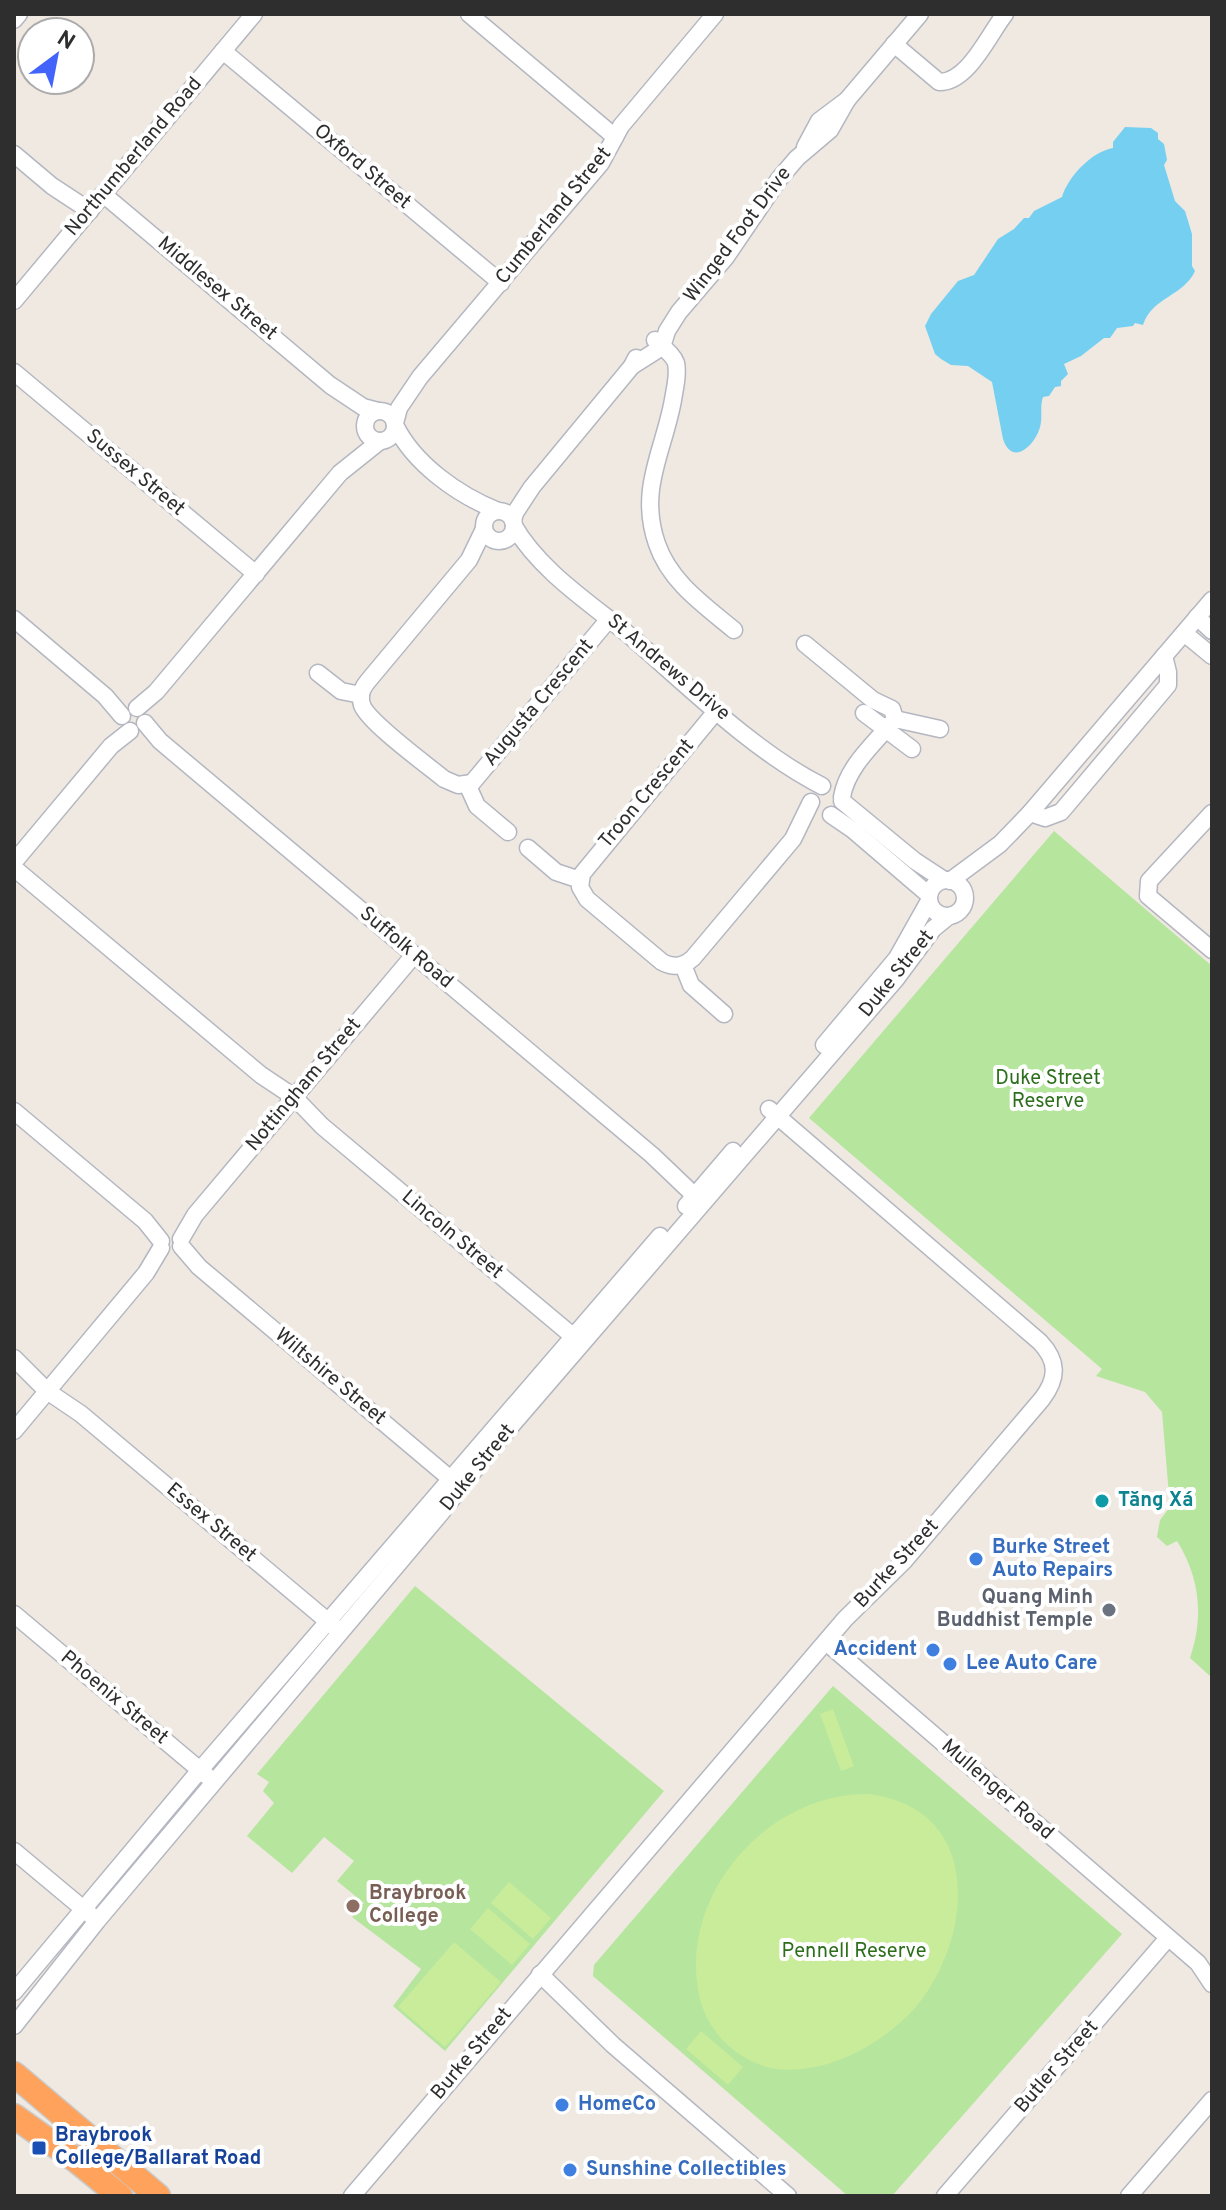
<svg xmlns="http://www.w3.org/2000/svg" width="1226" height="2210" font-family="Overpass,sans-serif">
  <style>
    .green { fill: #b6e59e }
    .pitch { fill: #c9ec9a }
    .water { fill: #75cff0 }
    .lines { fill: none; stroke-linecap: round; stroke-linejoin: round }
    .minor-casing { stroke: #b4b7c1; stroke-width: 19 }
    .highway-casing { stroke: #c9c9c9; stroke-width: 27 }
    .minor { stroke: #fff; stroke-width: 16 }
    .highway { stroke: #ffa35c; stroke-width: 24 }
    .culture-dot { fill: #0f9aa8; stroke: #fff; stroke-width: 3 }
    .shop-dot { fill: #3f7fe0; stroke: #fff; stroke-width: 3 }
    .worship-dot { fill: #6b7280; stroke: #fff; stroke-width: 3 }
    .education-dot { fill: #8d6e63; stroke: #fff; stroke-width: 3 }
    .transit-dot { fill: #1a4fb4; stroke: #fff; stroke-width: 3 }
    .labels { text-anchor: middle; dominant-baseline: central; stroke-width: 8; stroke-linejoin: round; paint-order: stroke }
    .street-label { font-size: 20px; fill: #2e2e2e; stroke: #fff }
    .park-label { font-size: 20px; fill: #2c6e1b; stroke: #fff }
    .culture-label { font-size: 20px; font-weight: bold; fill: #0d838f; stroke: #fff; text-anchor: start }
    .shop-label { font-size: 20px; font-weight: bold; fill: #366cbe; stroke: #fff; text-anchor: start }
    .worship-label { font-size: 20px; font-weight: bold; fill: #5b616d; stroke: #fff; text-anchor: end }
    .education-label { font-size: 20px; font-weight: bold; fill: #785e54; stroke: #fff; text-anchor: start }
    .transit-label { font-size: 20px; font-weight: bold; fill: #164399; stroke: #fff; text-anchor: start }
  </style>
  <rect width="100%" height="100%" fill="#efe9e1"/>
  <!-- green -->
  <g class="green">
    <path d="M1054,831L1212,966L1210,1676L1190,1658C1204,1617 1200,1578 1177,1541L1167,1546L1157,1537L1160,1520L1170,1507L1162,1412L1145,1392L1096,1376L1102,1369L809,1118Z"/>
    <path d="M415,1586L664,1791L445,2051L393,2006L421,1969L352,1917L364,1903L337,1881L354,1861L324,1837L292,1873L247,1836L274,1803L263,1791L269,1782L257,1774Z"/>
    <path d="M833,1686L1122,1934L892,2196H848L593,1976L594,1965Z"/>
  </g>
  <!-- pitch -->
  <g class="pitch">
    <path d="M833,1709L854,1766L841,1771L820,1714Z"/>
    <path d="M868,1794C976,1807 975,1919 927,1992C911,2017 885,2037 859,2051C835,2064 805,2072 777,2069C754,2066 730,2051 716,2032C702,2014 697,1993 696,1970C693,1879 776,1793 868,1794Z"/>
    <path d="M509,1882L551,1918L533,1939L491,1903Z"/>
    <path d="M488,1908L530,1944L512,1965L470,1929Z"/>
    <path d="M454,1942L501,1982L445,2047L398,2007Z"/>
    <path d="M701,2031L743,2067L728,2085L686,2049Z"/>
  </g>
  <!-- water -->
  <path class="water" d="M1125,127L1151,128L1158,133V139L1164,144L1167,160L1164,165L1175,201L1185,211L1192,234V266L1195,271C1184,296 1152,297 1143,325L1135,323L1133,326L1117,328L1110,338H1104L1081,356L1064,364L1068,374L1061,381V386L1055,387L1049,396L1043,397C1040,406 1042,413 1041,422C1039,442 1013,469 1003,439L992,382L968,366L951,365L941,359L935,354L925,326L931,314L958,281L974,275L998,239L1014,229L1024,218H1029L1034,211L1062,197C1068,177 1091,152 1113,148V142Z"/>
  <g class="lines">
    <defs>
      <g id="minor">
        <path d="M469,14L615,137"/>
        <path d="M14,20L19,14"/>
        <path d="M894,44L939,82C968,83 989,34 1005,14"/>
        <path d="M223,51L501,283"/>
        <path d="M805,147L819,121L847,100L920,14"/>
        <path d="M14,154L52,186L90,211"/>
        <path d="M103,194L330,385L363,407L378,411"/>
        <path d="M14,301L254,14"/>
        <path d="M655,340C662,347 673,354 676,363C678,372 676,384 674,394C666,448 637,487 657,544C670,582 704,605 734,630"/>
        <path d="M632,366L662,347L667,331L679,312L726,257L779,179L797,158L830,130L847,100"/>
        <path d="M14,372L256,574"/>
        <circle cx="380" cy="426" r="15"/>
        <path d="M395,423L399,408L420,377L601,163L621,126L715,14"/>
        <path d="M395,425C414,464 458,495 498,511"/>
        <circle cx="499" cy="526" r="15"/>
        <path d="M513,521L515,513L532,487L632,366L636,358"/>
        <path d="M514,526C539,570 590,603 629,635C687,685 753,751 822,786"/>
        <path d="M484,529L469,560L368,681C362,688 359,695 362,705C368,722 427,765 444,779L458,785L472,783L609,619"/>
        <path d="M1197,617L1212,631"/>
        <path d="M14,619L105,696L122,716"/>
        <path d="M1184,633L1212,656"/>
        <path d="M805,644L873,700L892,709L895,719C876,742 847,766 842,797"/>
        <path d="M318,673L341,691L361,695"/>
        <path d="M137,708L156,692L340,473L380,441"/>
        <path d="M717,710L582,874L580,887L587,899L662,962C673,968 683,967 693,958L793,839L811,802"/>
        <path d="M864,713L912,749"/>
        <path d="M895,719L940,729"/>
        <path d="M145,723L160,741L652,1155L695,1196L703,1199"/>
        <path d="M467,784L477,806L508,832"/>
        <path d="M842,801L915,861L944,880"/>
        <path d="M1030,813L1045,818L1061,812L1168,685V672L1164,656"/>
        <path d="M1212,813L1149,881L1148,896L1212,950"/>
        <path d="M831,815L853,830L929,895"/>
        <path d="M528,848L556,872L580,880"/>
        <path d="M14,862L111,746L130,731"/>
        <path d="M14,868L261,1075L294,1097L322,1126L581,1343"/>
        <circle cx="947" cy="898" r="18"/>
        <path d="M950,881L1000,844L1030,813L1212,600"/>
        <path d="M683,965L691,985L724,1014"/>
        <path d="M824,1045L897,958L929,901"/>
        <path d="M14,1111L145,1221L161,1241"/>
        <path d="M686,1206L733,1151"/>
        <path d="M181,1239L195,1215L414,955"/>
        <path d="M181,1246L199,1267L459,1486"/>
        <path d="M14,1358L47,1391L81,1414L337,1629"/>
        <path d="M14,1431L146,1273L161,1248"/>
        <path d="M14,1614L207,1776"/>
        <path d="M826,1642L1198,1963L1212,1984"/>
        <path d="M14,1851L93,1917"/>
        <path d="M540,1974L613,2045L788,2196"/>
        <path d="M14,1992L200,1770L660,1236"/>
        <path d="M14,2026L97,1921L441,1513L487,1454L896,979L933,929L949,916"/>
        <path d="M352,2196L845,1619L904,1561L1042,1399C1058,1378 1058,1361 1040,1342L769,1109"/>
        <path d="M945,2196L1168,1938"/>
        <path d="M1129,2196L1212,2100"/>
      </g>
      <g id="highway">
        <path d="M14,2074L158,2196"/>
        <path d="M14,2116L77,2161L120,2196"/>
      </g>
    </defs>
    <!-- minor casing -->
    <use href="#minor" class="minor-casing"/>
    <!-- highway casing -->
    <use href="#highway" class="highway-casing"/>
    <!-- minor -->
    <use href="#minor" class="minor"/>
    <!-- highway -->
    <use href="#highway" class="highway"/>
  </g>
  <!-- markers -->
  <circle class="culture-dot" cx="1102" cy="1501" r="8"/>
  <g class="shop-dot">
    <circle cx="976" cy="1559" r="8"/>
    <circle cx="933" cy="1650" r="8"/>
    <circle cx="950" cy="1664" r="8"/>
    <circle cx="562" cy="2105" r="8"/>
    <circle cx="570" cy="2170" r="8"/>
  </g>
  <circle class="worship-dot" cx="1109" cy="1610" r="8"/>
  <circle class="education-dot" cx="353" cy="1906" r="8"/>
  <rect class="transit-dot" x="31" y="2140" width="16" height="16" rx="4"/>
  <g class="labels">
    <!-- street labels -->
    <g class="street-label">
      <text transform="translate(134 157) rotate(-50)">Northumberland Road</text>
      <text transform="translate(362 167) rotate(40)">Oxford Street</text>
      <text transform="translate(554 216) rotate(-51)">Cumberland Street</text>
      <text transform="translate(738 235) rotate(-53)">Winged Foot Drive</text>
      <text transform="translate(217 289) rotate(40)">Middlesex Street</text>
      <text transform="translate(135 473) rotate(40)">Sussex Street</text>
      <text transform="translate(668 668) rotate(40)">St Andrews Drive</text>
      <text transform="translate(539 703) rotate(-50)">Augusta Crescent</text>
      <text transform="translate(647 794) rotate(-50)">Troon Crescent</text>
      <text transform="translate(406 948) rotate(40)">Suffolk Road</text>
      <text transform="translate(897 974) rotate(-51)">Duke Street</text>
      <text transform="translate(304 1085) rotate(-50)">Nottingham Street</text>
      <text transform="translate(452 1235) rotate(40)">Lincoln Street</text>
      <text transform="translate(330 1377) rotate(40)">Wiltshire Street</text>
      <text transform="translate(478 1468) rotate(-51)">Duke Street</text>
      <text transform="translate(211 1523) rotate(40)">Essex Street</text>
      <text transform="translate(897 1564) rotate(-47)">Burke Street</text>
      <text transform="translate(114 1698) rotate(40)">Phoenix Street</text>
      <text transform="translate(997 1790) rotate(41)">Mullenger Road</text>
      <text transform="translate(472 2054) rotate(-50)">Burke Street</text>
      <text transform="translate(1057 2067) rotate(-49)">Butler Street</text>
    </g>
    <!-- park labels -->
    <g class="park-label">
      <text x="1048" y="1079">Duke Street<tspan x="1048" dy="23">Reserve</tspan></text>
      <text x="854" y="1952">Pennell Reserve</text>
    </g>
    <!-- culture labels -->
    <g class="culture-label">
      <text x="1118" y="1501">Tăng Xá</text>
    </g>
    <!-- shop labels -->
    <g class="shop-label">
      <text x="992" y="1548">Burke Street<tspan x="992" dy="23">Auto Repairs</tspan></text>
      <text x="917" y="1650" text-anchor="end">Accident</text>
      <text x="966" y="1664">Lee Auto Care</text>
      <text x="578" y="2105">HomeCo</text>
      <text x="586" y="2170">Sunshine Collectibles</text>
    </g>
    <!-- worship labels -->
    <g class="worship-label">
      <text x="1093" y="1598">Quang Minh<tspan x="1093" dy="23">Buddhist Temple</tspan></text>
    </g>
    <!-- education labels -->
    <g class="education-label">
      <text x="369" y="1894">Braybrook<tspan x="369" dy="23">College</tspan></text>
    </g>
    <!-- transit labels -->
    <g class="transit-label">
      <text x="55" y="2136">Braybrook<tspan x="55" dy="23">College/Ballarat Road</tspan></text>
    </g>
  </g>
  <!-- border -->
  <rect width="1226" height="2210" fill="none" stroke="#2e2e2e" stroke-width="32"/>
  <!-- north arrow -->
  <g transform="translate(56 56) rotate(32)"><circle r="38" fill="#ffffff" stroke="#ababab" stroke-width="2"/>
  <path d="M0-6L14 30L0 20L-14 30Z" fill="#4264fb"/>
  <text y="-12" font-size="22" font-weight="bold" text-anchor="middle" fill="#2e2e2e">N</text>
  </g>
</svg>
